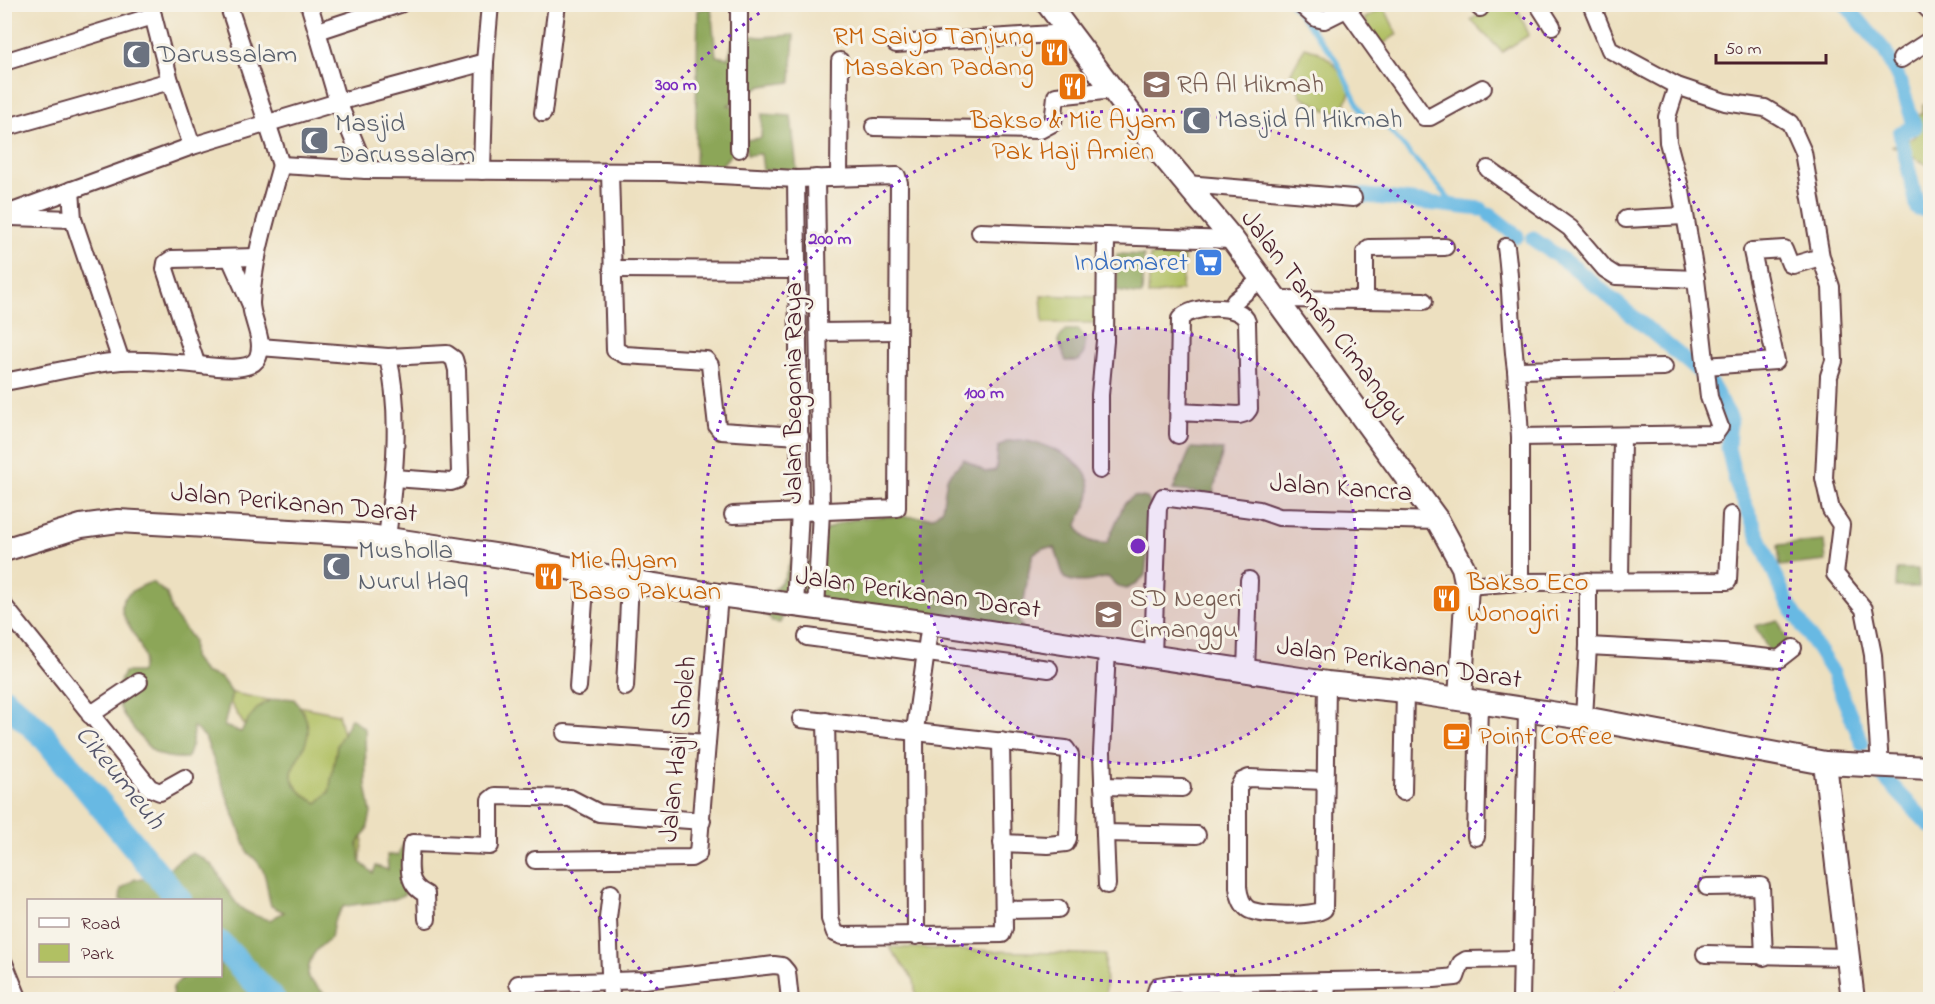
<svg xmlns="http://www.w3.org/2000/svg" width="1935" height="1004" font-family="'Indie Flower',sans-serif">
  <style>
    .green { fill: #b1c063; stroke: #7e7047; stroke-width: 1.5 }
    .forest { fill: #8ca659; stroke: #6b6242; stroke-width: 1.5 }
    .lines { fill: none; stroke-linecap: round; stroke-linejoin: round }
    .stream { stroke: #68b9e3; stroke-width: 4.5 }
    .canal { stroke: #68b9e3; stroke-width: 15 }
    .river { stroke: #68b9e3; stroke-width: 26 }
    .street-casing { stroke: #623c41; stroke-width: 20 }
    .secondary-casing { stroke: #623c41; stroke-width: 26 }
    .street { stroke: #fff; stroke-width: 16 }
    .secondary { stroke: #fff; stroke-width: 22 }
    .ring { fill: none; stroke: #7b2cbf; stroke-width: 3; stroke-dasharray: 3 6 }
    .labels { text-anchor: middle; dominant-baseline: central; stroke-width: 6; stroke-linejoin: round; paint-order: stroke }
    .food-label { font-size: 27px; fill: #c56008; stroke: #f7f3e8; text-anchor: start }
    .worship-label { font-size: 27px; fill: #5b616d; stroke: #f7f3e8; text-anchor: start }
    .education-label { font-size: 27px; fill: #785e54; stroke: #f7f3e8; text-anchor: start }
    .shop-label { font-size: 27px; fill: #366cbe; stroke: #f7f3e8; text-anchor: end }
    .street-label { font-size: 27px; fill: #4a1f2b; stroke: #f7f3e8 }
    .water-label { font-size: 28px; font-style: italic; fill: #54556b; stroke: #f7f3e8 }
    .centre { fill: #7b2cbf; stroke: #f7f3e8; stroke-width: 3 }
    .ring-label { font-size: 18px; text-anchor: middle; font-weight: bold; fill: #7b2cbf; stroke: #f7f3e8; stroke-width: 6; stroke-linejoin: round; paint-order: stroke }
  </style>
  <rect width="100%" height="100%" fill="#f7f3e8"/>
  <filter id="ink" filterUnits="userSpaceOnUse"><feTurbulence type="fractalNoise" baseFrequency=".0167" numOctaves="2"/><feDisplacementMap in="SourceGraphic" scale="12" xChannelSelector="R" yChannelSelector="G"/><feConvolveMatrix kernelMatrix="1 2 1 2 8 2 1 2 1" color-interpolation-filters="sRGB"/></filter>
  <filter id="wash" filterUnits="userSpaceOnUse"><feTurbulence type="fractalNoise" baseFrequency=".008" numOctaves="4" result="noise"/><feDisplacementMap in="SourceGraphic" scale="24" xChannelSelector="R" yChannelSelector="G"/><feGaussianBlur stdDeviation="1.35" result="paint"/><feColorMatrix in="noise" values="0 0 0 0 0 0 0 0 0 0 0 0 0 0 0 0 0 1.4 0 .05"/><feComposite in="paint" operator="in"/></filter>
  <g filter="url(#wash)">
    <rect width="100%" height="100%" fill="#ede0c0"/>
    <!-- green -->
    <g class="green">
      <path d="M1492,5H1516L1529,35L1502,52L1471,20Z"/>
      <path d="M1384,7L1397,34L1379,47L1364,19Z"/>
      <path d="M1305,47C1329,53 1340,69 1351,90L1342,112L1326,110L1301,96L1291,72Z"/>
      <path d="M1923,105H1930V166L1892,146L1914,138L1920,129L1915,115L1923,113Z"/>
      <path d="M1184,253L1182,290L1148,295L1150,256Z"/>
      <path d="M1041,295L1099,297L1100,323H1043Z"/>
      <path d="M223,691L338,714L365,820L359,875H337Z"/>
      <path d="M889,947L1105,955L1106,999H916L914,980Z"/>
    </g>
    <!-- forest -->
    <g class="forest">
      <path d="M711,7L716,56L728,58L735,34L761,37L794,35L791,82L762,86L728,105L745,109V140L761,138L762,114L791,116L797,171L763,170L761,154L747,155L744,140L718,169H695L698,10Z"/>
      <path d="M1117,254L1144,255L1142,295L1117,291Z"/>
      <path d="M1066,330H1079L1086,339L1084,353L1079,361H1066L1058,340Z"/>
      <path d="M1020,440C1045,443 1091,460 1090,491C1090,504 1081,513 1077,525C1083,540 1091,544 1107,543L1124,504L1134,496L1147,498L1153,509L1145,575L1137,584L1126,589L1116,585L1108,577C1092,581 1080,585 1064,578L1055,548H1043L1034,553C1025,574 1028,599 1018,620L1026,633L785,612L780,623L772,622L763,610L769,595L784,578L792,558L805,538L808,563H819L823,532C851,511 900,517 933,517L942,509L947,478L964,459L985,472L996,470L998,447L1008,441Z"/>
      <path d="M1191,448L1223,450L1213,494L1173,490Z"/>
      <path d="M1824,541L1826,561L1780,566L1778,545Z"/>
      <path d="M1897,569H1918L1919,587H1896Z"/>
      <path d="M152,582L167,594L172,612L193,640V657L204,672L221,678L232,693L224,726L241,732C254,708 265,695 294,699C301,708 307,716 308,728C311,757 265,774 317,803L329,792L337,745L351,718L365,729L366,785L371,813L367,830L358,844L360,862L373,873L376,866L388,870L387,855H398L405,841L420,847C419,857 420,872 416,881C405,908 365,900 343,907L334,921L331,938C314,950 308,958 308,978L328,997L338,999H172L173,987L184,976H220V900H120L121,889L135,879C166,882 166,865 191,853C223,865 218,881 237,904C244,913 259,917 270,920L284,912L271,906C264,882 270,870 248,853L205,737L193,727L192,743L187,758C156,760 150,750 133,728C117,708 112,696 124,672H141C142,668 144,662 144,658C139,625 92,603 152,582Z"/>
      <path d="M1778,620L1789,645L1771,655L1755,626Z"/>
    </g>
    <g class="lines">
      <!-- stream -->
      <path class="stream" d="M1291,4L1335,58L1367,123H1383L1454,204"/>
      <!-- canal -->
      <g class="canal">
        <path d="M1845,4L1885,51L1900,82L1915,127L1900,133L1918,209H1930"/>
        <path d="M1341,193L1481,209"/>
        <path d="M1490,215L1517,236"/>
        <path d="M1533,239L1576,269L1708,379L1730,417L1728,448L1736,483L1786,600L1833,673L1862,743"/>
        <path d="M1881,774L1930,826"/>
      </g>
      <!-- river -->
      <g class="river">
        <path d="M4,700L42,734L179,900"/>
        <path d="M220,944L273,1000"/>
      </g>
    </g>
  </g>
  <g filter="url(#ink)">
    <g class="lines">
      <defs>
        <g id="street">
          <path d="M150,4L170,81L192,146"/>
          <path d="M228,4L281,165"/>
          <path d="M309,4L338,102L366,170"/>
          <path d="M739,4V149"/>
          <path d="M1300,4L1316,18L1324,20L1354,5"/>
          <path d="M1477,4L1480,8"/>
          <path d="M1538,4L1552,26"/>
          <path d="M1591,4L1610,50L1677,86L1725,102L1765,108L1790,123L1803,152L1821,257L1831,287L1834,361L1829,376L1824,478L1831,510L1841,525L1835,574L1864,609L1873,655L1880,767"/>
          <path d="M1923,4L1930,11"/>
          <path d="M1347,9L1424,117H1430L1483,88"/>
          <path d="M318,31L400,4"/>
          <path d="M896,44L1068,33"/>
          <path d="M1901,59L1930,40"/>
          <path d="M4,62L153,16"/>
          <path d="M543,113L557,4"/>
          <path d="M874,127L1040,130L1053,123L1056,96L1113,90"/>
          <path d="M4,128L170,81"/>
          <path d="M281,165L366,170L664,172L796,179L897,176L899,183L897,508L733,515"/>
          <path d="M1488,169L1570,228L1605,269L1616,276L1696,279"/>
          <path d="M482,171L485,62L490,4"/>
          <path d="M610,172L615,350L625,355L706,360L710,365L717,426L721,431L800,436"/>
          <path d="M839,177L840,61"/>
          <path d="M816,178L821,511L816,609"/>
          <path d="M1187,184L1353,198"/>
          <path d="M71,190L73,219L121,361"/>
          <path d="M4,215L192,146L338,102L485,62"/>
          <path d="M11,217L73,219"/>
          <path d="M1626,219L1684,216"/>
          <path d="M980,232L1233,240"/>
          <path d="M1506,247C1512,288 1510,329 1516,370"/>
          <path d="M230,258L251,305"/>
          <path d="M612,269L798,270"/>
          <path d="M1277,299L1365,300V253L1369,248L1445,247"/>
          <path d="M1365,300L1424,301"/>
          <path d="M1230,309L1235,301L1261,279"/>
          <path d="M820,332L897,331"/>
          <path d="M260,347L388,357C402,415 394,480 387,539"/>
          <path d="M388,357L447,354L454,359L457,370L460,473L457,480L451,482L394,478"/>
          <path d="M196,363L165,269L166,263L172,259L257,257"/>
          <path d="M1705,366L1776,361L1752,251L1784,249L1790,264L1793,265L1821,257"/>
          <path d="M4,382C43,375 83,364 121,361C141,360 161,362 180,363C198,363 250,377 258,357C265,340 251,320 251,303C253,257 269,210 281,165"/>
          <path d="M1178,412L1239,415L1246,413L1249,409L1247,322C1241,302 1191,305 1180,319L1178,435"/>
          <path d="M1520,437L1715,434L1720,427L1709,397L1696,279L1681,191L1668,142L1667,117L1677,86"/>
          <path d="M1100,470V395L1105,341L1106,236"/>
          <path d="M1620,580L1622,436"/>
          <path d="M1520,582V437L1516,370L1664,367"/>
          <path d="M1467,586L1520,582L1728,581L1731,515"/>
          <path d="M4,606L150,788L160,792L185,778"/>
          <path d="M795,606L800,510L796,179"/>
          <path d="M807,637L1049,669"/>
          <path d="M1588,646L1723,653L1779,659L1793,648"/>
          <path d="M1107,650L1102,752L1105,833L1197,835"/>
          <path d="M1153,656L1158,507L1163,497L1259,510L1279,517L1438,521"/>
          <path d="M1246,671L1249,580"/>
          <path d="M578,687L586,572"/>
          <path d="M625,687L630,581"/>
          <path d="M90,715L139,682"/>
          <path d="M1584,718L1588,646V581"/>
          <path d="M801,719L1066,749L1070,755L1068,838L1066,843L1048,845L1002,843"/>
          <path d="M826,721L830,919L835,933L842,936L1002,934L1004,928L1001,741"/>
          <path d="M565,733L707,743"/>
          <path d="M1325,781L1249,778L1242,781L1238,788V887C1239,895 1241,904 1248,909C1258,916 1315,917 1324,909L1327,683"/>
          <path d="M1103,786L1182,788"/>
          <path d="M1403,792L1405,691"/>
          <path d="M1105,833L1107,885"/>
          <path d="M1476,837L1479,702"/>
          <path d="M535,860L691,858L698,854L719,595"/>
          <path d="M1707,887L1761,886L1764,957"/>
          <path d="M611,893L608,918L611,1000"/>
          <path d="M1004,910L1058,909"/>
          <path d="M427,919L426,894C406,885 409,866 411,846L413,843L490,846V800L495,796L570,798L599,813L702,821"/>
          <path d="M916,936L915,730L930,623"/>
          <path d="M1705,954L1848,957"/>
          <path d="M4,963L19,1000"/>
          <path d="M518,984L644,980L774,965L782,966L787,972L790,1000"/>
          <path d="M1153,1000L1158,986L1170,984L1434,979L1456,977L1461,963L1466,960L1520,959"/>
          <path d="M1326,1000L1327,982"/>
          <path d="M1521,1000L1527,710"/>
        </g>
        <g id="secondary">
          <path d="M1048,4L1158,150L1233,240L1438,521L1463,567L1467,586L1460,699"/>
          <path d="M4,550L81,526L118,521L362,535L534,561L630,581L719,595L930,623L1327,683L1405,691L1584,718L1825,763L1930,768"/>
          <path d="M1825,763L1853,1000"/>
        </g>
      </defs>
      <!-- street casing -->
      <use href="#street" class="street-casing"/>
      <!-- secondary casing -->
      <use href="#secondary" class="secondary-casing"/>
      <!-- street -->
      <use href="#street" class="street"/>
      <!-- secondary -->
      <use href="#secondary" class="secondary"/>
    </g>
  </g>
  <!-- distance rings -->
  <circle cx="1138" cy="546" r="218" fill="#7b2cbf" fill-opacity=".12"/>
  <g class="ring">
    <circle cx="1138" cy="546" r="218"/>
    <circle cx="1138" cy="546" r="436"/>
    <path d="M664 996A654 654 0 0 1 768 7M1508 7A654 654 0 0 1 1612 996"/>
  </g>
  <!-- icons -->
  <defs>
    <symbol id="restaurant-square" viewBox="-11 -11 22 22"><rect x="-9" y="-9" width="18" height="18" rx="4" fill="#e8710a" stroke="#f7f3e8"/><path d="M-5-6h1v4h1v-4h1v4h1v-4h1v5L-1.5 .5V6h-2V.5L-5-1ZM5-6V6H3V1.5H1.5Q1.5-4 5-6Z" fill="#fff"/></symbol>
    <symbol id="mosque-square" viewBox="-11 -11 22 22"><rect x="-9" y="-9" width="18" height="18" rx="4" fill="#6b7280" stroke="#f7f3e8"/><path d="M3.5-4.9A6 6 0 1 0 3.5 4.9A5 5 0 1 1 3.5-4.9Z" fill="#fff"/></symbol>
    <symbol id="school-square" viewBox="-11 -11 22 22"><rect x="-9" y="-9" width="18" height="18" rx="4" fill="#8d6e63" stroke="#f7f3e8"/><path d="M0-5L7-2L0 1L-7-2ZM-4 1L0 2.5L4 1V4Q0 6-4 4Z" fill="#fff"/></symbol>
    <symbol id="supermarket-square" viewBox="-11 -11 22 22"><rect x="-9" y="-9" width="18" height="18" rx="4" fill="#3f7fe0" stroke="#f7f3e8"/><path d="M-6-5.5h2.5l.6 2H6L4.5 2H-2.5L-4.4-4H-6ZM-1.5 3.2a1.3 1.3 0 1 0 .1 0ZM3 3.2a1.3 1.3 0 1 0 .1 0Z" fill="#fff"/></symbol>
    <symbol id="cafe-square" viewBox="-11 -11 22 22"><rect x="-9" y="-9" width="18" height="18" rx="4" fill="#e8710a" stroke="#f7f3e8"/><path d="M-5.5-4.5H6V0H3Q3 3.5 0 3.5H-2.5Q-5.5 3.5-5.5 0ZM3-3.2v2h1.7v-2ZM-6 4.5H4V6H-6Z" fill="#fff"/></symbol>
  </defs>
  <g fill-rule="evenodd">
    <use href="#restaurant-square" x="1038" y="36" width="33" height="33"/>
    <use href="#mosque-square" x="120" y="38" width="33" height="33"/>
    <use href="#school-square" x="1140" y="68" width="33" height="33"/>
    <use href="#restaurant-square" x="1056" y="70" width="33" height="33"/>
    <use href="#mosque-square" x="1180" y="104" width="33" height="33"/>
    <use href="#mosque-square" x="298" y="124" width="33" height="33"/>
    <use href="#supermarket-square" x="1192" y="246" width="33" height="33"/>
    <use href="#mosque-square" x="320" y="550" width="33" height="33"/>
    <use href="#restaurant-square" x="532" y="560" width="33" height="33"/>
    <use href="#restaurant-square" x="1430" y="582" width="33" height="33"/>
    <use href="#school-square" x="1092" y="598" width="33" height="33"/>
    <use href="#cafe-square" x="1440" y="720" width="33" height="33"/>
  </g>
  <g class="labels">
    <!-- food labels -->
    <g class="food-label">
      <text x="1034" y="37" text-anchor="end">RM Saiyo Tanjung<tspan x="1034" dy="31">Masakan Padang</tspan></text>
      <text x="1073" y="121" text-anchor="middle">Bakso &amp; Mie Ayam<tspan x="1073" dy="31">Pak Haji Amien</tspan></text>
      <text x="570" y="561">Mie Ayam<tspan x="570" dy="31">Baso Pakuan</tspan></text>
      <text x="1467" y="583">Bakso Eco<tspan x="1467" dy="31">Wonogiri</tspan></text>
      <text x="1478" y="737">Point Coffee</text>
    </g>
    <!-- worship labels -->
    <g class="worship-label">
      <text x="157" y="55">Darussalam</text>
      <text x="1217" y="120">Masjid Al Hikmah</text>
      <text x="335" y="124">Masjid<tspan x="335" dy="31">Darussalam</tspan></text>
      <text x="358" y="551">Musholla<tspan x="358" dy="31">Nurul Haq</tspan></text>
    </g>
    <!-- education labels -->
    <g class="education-label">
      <text x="1177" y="85">RA Al Hikmah</text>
      <text x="1130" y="599">SD Negeri<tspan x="1130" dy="31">Cimanggu</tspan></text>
    </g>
    <!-- shop labels -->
    <g class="shop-label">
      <text x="1188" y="263">Indomaret</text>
    </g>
    <!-- street labels -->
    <g class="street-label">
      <text transform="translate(1324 318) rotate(53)">Jalan Taman Cimanggu</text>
      <text transform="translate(794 393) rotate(-90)">Jalan Begonia Raya</text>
      <text transform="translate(1341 489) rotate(4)">Jalan Kancra</text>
      <text transform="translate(294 504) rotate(5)">Jalan Perikanan Darat</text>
      <text transform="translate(918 594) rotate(8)">Jalan Perikanan Darat</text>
      <text transform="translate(1399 664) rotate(8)">Jalan Perikanan Darat</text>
      <text transform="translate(679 749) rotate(-84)">Jalan Haji Sholeh</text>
    </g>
    <!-- water labels -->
    <g class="water-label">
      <text transform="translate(119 778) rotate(51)">Cikeumeuh</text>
    </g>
  </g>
  <circle cx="1138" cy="546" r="9" class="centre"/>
  <g class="ring-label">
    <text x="676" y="90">300 m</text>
    <text x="830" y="244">200 m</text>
    <text x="984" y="398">100 m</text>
  </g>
  <!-- margin -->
  <rect width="1935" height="1004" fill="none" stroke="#f7f3e8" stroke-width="24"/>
  <!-- legend -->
  <rect x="27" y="899" width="195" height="78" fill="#f7f3e8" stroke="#b29e9c" stroke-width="1.5"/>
  <rect x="39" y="918" width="30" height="9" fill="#ffffff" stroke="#b29e9c" stroke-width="1.5"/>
  <text x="81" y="929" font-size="18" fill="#4a1f2b">Road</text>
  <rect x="39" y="944" width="30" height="18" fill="#b1c063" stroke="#b29e9c" stroke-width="1.5"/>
  <text x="81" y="959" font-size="18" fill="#4a1f2b">Park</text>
  <!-- scale -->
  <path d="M1716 54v9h110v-9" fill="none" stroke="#4a1f2b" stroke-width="3"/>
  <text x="1725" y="54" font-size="18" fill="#4a1f2b" stroke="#f7f3e8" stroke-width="4.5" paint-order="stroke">50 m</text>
</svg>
